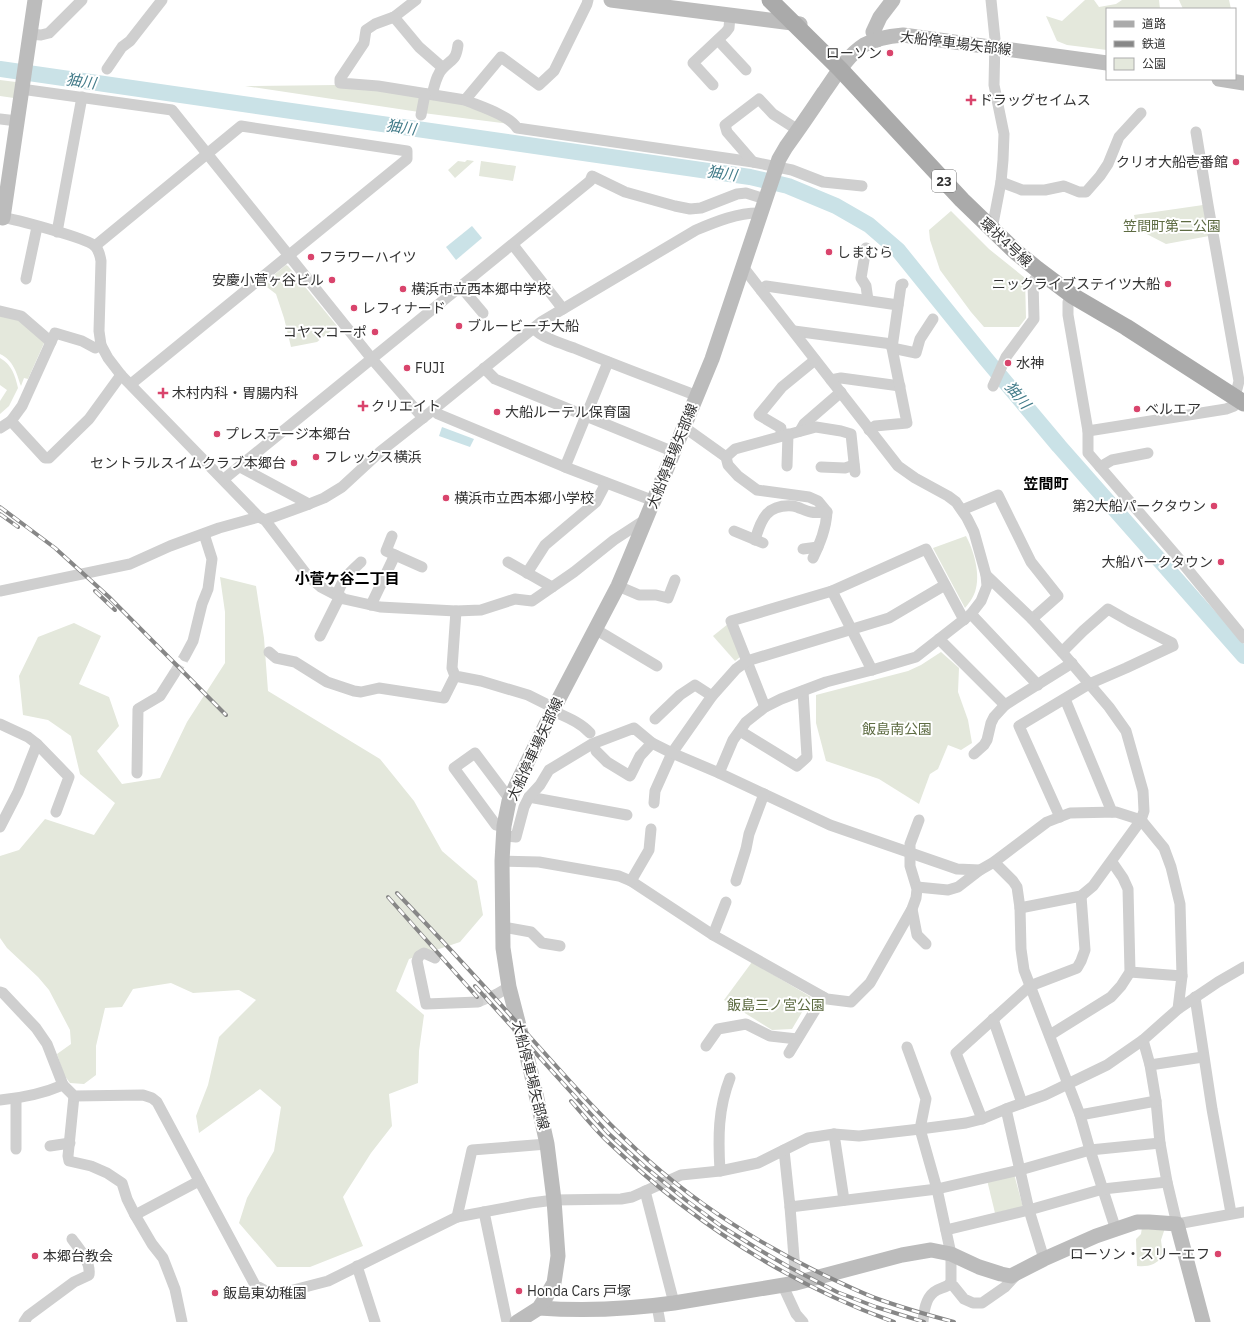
<svg xmlns="http://www.w3.org/2000/svg" width="1244" height="1322" font-family="'IBM Plex Sans','Noto Sans JP',sans-serif">
  <style>
    .green { fill: #e4e8dc }
    .water { fill: #cae2e7 }
    .lines { fill: none; stroke-linecap: round; stroke-linejoin: round }
    .river { stroke: #cae2e7; stroke-width: 16 }
    .street-tunnel { stroke: #d6d6d6; stroke-width: 11; stroke-dasharray: 11 5.5; stroke-linecap: butt }
    .street { stroke: #cfcfcf; stroke-width: 11 }
    .secondary { stroke: #bcbcbc; stroke-width: 15 }
    .primary { stroke: #aaa; stroke-width: 17 }
    .rail-casing { stroke: #878787; stroke-width: 4 }
    .rail { stroke: #fff; stroke-width: 2.5; stroke-dasharray: 8; stroke-linecap: butt }
    .poi-dot { fill: #d9446c; stroke: #fff; stroke-width: 1.5 }
    .labels { text-anchor: middle; dominant-baseline: central; stroke-width: 4; stroke-linejoin: round; paint-order: stroke }
    .shield { fill: #fff; stroke: #707070; stroke-width: 1 }
    .shield-label { font-size: 13px; font-weight: bold; fill: #323232 }
    .street-label { font-size: 14px; fill: #323232; stroke: #fff }
    .poi-label { font-size: 14px; fill: #323232; stroke: #fff; text-anchor: start }
    .park-label { font-size: 14px; fill: #5d6b42; stroke: #fff }
    .water-label { font-size: 15px; font-style: italic; fill: #427b89; stroke: #fff }
    .neighbourhood-label { font-size: 15px; font-weight: bold; fill: #000; stroke: #fff }
  </style>
  <rect width="100%" height="100%" fill="#fff"/>
  <!-- green -->
  <g class="green">
    <path d="M1085,0H1094L1099,7L1116,4L1122,0H1159L1160,9H1107V50L1067,45L1057,41L1046,16L1062,21Z"/>
    <path d="M1179,0H1229L1231,9H1183Z"/>
    <path d="M0,80L16,82L14,98L0,96Z"/>
    <path d="M336,85L422,96L419,112L245,86Z"/>
    <path d="M427,96L472,106L510,124L423,113Z"/>
    <path d="M467,160L474,161L455,178L448,170L458,161L465,162Z"/>
    <path d="M481,161L516,166L513,181L479,176Z"/>
    <path d="M1203,205L1209,236L1166,244L1137,229L1134,215Z"/>
    <path d="M951,211L989,249L1025,278L1026,318L1019,327H984L971,312L940,270L930,240L929,230Z"/>
    <path d="M286,265L288,266L337,326L317,342L291,347L284,318L276,294L263,284Z"/>
    <path d="M0,314L20,319L45,341L28,379L24,378L21,386C16,372 14,361 0,354Z"/>
    <path d="M0,358C12,365 15,375 18,388L9,406L0,414V401L7,390L0,385Z"/>
    <path d="M966,536C974,551 981,575 975,592C973,598 969,603 965,608L933,548Z"/>
    <path d="M220,577L256,586L264,638L268,691L380,759L414,801L442,851L477,881L483,915L460,942L409,959L396,991L424,1015L419,1051L418,1083L389,1094L392,1126L371,1153L343,1197L363,1246L310,1267H277L239,1223L247,1198L274,1151L281,1107L260,1089L199,1133L196,1116L208,1085L219,1037L256,1000L239,990L193,993L171,983L133,989L122,1007L105,1008L96,1046V1075L84,1084L70,1083L64,1075L57,1054L71,1044L70,1030L49,990L38,977L7,948L0,938V856L19,850L45,819L94,835L115,803L80,774L71,736L48,720L23,715L19,676L38,637L74,623L101,636L79,684L109,697L119,726L97,751L122,784L160,778L187,722L225,663V612Z"/>
    <path d="M728,624L740,657L735,661L713,636Z"/>
    <path d="M941,652L959,668L958,692L968,720L972,743L961,750L948,745L938,769L930,774L919,804L879,779L826,761L816,723V695L908,671L921,665Z"/>
    <path d="M752,962L811,997L792,1029L772,1030L724,1000Z"/>
    <path d="M1014,1174L1023,1207L995,1213L987,1180Z"/>
    <path d="M1142,1227L1165,1228L1161,1240L1163,1256C1156,1265 1148,1267 1137,1266L1136,1239L1141,1234Z"/>
  </g>
  <!-- water -->
  <g class="water">
    <path d="M472,226L482,238L456,260L446,247Z"/>
    <path d="M442,427L474,439L470,447L439,436Z"/>
  </g>
  <g class="lines">
    <!-- river -->
    <path class="river" d="M0,69L750,177L788,186L836,206L869,225L898,250L986,359L1059,446L1244,656"/>
    <!-- street-tunnel -->
    <g class="street-tunnel">
      <path d="M174,674L185,656"/>
      <path d="M478,1002L497,994"/>
    </g>
    <!-- street -->
    <g class="street">
      <path d="M416,0L394,17L375,24L366,30L364,43L340,79V83L378,86L465,100L501,57L539,85L554,71L587,4L588,0"/>
      <path d="M991,0L995,39L994,85L1004,134L1003,160L1001,182L992,229"/>
      <path d="M394,17L419,47L443,68"/>
      <path d="M29,34L41,35L49,33L82,0"/>
      <path d="M718,40L746,70"/>
      <path d="M107,69L122,47L130,41L162,0"/>
      <path d="M713,85L693,63L726,32L729,28L730,15"/>
      <path d="M21,89L172,110L372,359L423,418"/>
      <path d="M432,94C435,85 436,75 443,68C453,58 456,60 458,45"/>
      <path d="M465,100C479,106 509,115 517,128L753,162L792,170L823,182L862,186"/>
      <path d="M421,115L425,94"/>
      <path d="M0,119L17,121"/>
      <path d="M1196,132L1208,205L1239,381L1235,397"/>
      <path d="M753,162L727,132L725,125L759,99L773,114L798,130"/>
      <path d="M1001,182L1022,190H1045L1064,186L1079,192H1086L1100,176L1108,164L1119,137L1141,113"/>
      <path d="M0,217C14,219 87,238 95,246C99,250 100,255 101,261L99,331L101,345L108,358L121,375L259,517L265,520L307,575L321,587L344,599L380,607L456,611L481,610L515,599L532,601L574,572L614,540L640,523H645"/>
      <path d="M57,232L82,97"/>
      <path d="M513,245L563,309"/>
      <path d="M95,246L241,126L407,151V159L131,384"/>
      <path d="M866,248L861,278L866,286L868,300"/>
      <path d="M26,279L37,227"/>
      <path d="M461,287L483,313"/>
      <path d="M761,290L766,286L898,305"/>
      <path d="M1073,296L1068,302V315L1088,431L1226,409L1234,406L1239,400"/>
      <path d="M0,311L21,316L51,342"/>
      <path d="M534,328C541,338 563,344 574,348C615,365 656,380 697,396"/>
      <path d="M794,331L892,344"/>
      <path d="M892,348L916,353L920,339L933,319"/>
      <path d="M484,368L495,379L674,452"/>
      <path d="M831,380L841,378L900,386"/>
      <path d="M993,386L1006,357L1034,319L1033,282L1040,273"/>
      <path d="M433,410L438,414L565,467L654,501"/>
      <path d="M11,421L22,406L55,333L82,341L95,348L101,345"/>
      <path d="M684,427L726,457L728,465L738,476L757,490L809,497L818,501L827,512C826,529 820,543 813,558"/>
      <path d="M0,428L11,421L45,458H49L89,419L121,375"/>
      <path d="M869,430L875,426L907,423L892,348L901,285L903,284"/>
      <path d="M800,431L804,424L841,392"/>
      <path d="M1088,431V453L1175,554L1244,638"/>
      <path d="M781,436V428L759,415L782,387L815,360"/>
      <path d="M726,457L735,449L816,427L841,431L851,434L855,472"/>
      <path d="M787,466L788,434"/>
      <path d="M240,467L309,504"/>
      <path d="M565,467L608,362"/>
      <path d="M821,467L845,468L854,465"/>
      <path d="M1100,467L1112,460L1148,453"/>
      <path d="M224,479L590,181L592,176L625,192L675,206L690,209L701,208L737,194L746,193L765,199"/>
      <path d="M962,510L998,495L1031,562L1058,596L1032,619"/>
      <path d="M265,520L309,504L324,498L342,487L381,451L428,414L541,322L696,230C715,222 739,212 761,213"/>
      <path d="M734,531L763,543"/>
      <path d="M392,536L386,551L422,567"/>
      <path d="M755,540C761,519 767,504 793,506C799,507 805,511 811,512C816,513 822,512 827,512"/>
      <path d="M803,549L818,547"/>
      <path d="M508,562L552,587"/>
      <path d="M527,573L545,545L596,502L606,483"/>
      <path d="M986,575L1032,619L1062,652L1109,707L1126,731L1143,791L1144,811L1141,820L1093,886L1081,896L1020,908"/>
      <path d="M618,586L639,595H656L668,598L675,580"/>
      <path d="M0,591L130,564L170,546L219,528L259,517"/>
      <path d="M832,591L872,670"/>
      <path d="M337,595C343,578 348,574 361,562"/>
      <path d="M371,605L395,555"/>
      <path d="M456,611L452,668L455,676L481,681L528,695L554,708"/>
      <path d="M971,614L1038,685"/>
      <path d="M595,629L657,666"/>
      <path d="M320,636L340,596"/>
      <path d="M939,639L1005,705"/>
      <path d="M269,652L276,658L295,662L327,682L354,691L361,692L379,688L444,698L455,676"/>
      <path d="M185,656L193,641L202,604L208,589L212,559L204,534"/>
      <path d="M1065,699L1112,812"/>
      <path d="M765,707L731,621L832,591L926,549L964,620"/>
      <path d="M553,711C566,717 580,722 590,733"/>
      <path d="M655,719L680,695L695,685L712,696"/>
      <path d="M0,724L28,737L37,744L69,777L56,812"/>
      <path d="M740,731L797,766L807,757L803,691"/>
      <path d="M596,751L607,762L630,776L640,756L652,743"/>
      <path d="M974,754L984,745L987,740L991,723L994,717L1005,705L1072,663"/>
      <path d="M137,773L138,709L160,696L174,674"/>
      <path d="M719,773L733,740L746,722L765,707L781,699L826,682L872,670L916,657L971,614L981,601L987,586L986,575L974,532L967,518L956,502L948,496L915,478L898,466L743,267"/>
      <path d="M529,797L627,815"/>
      <path d="M654,803L655,791L672,753L712,696L736,669L747,661L889,618L945,585"/>
      <path d="M1060,817L1019,726L1089,684L1126,668L1173,646L1172,643L1129,621L1108,609L1083,631L1062,652"/>
      <path d="M504,826L496,825L454,768L475,753L508,797L509,801"/>
      <path d="M0,827L18,792L37,744"/>
      <path d="M504,836L516,837L524,807L529,797L540,785L549,770L592,744L634,728L652,743L672,753L719,773L830,825L957,869L980,870L994,862L1047,822L1070,813L1116,812L1141,820L1164,848L1171,867L1180,904L1182,976L1178,1009"/>
      <path d="M502,861L539,862L619,876L631,881L713,935L827,999L851,1002L870,983L912,909L916,898L917,889L910,866V844L919,820"/>
      <path d="M994,862L1013,881L1017,887L1020,908L1021,949L1024,970L1080,1115L1090,1150L1116,1230"/>
      <path d="M631,881L649,850L651,829"/>
      <path d="M736,881L746,849L749,834L764,794"/>
      <path d="M917,887L948,890L958,887L980,870"/>
      <path d="M912,909L917,935L926,944"/>
      <path d="M503,927L531,932L542,943L560,946"/>
      <path d="M713,935L726,902"/>
      <path d="M435,958L424,953L419,956L417,961L426,1004L478,1002"/>
      <path d="M1130,972L1182,976"/>
      <path d="M0,992L3,993L36,1028L47,1044L63,1085"/>
      <path d="M497,994L509,987"/>
      <path d="M1195,997L1212,1109L1231,1213"/>
      <path d="M993,1019L1022,1103"/>
      <path d="M1050,1035L1111,997L1121,986L1130,972L1128,889L1123,878L1112,862"/>
      <path d="M1143,1040L1150,1065L1156,1101L1160,1143L1167,1182L1177,1224L1244,1212"/>
      <path d="M706,1046L718,1029L746,1024L770,1036L797,1039"/>
      <path d="M789,1053L823,997"/>
      <path d="M1150,1065L1203,1057"/>
      <path d="M74,1096L68,1156L69,1161L91,1166L107,1173L122,1183L127,1199L135,1215L152,1244L163,1258L175,1289L182,1322"/>
      <path d="M0,1100C22,1098 42,1094 63,1085L74,1096L143,1095L152,1098L157,1102L255,1285L268,1292L278,1294L328,1281L457,1217L531,1203L554,1200L621,1199L632,1197L681,1175L720,1171L758,1163L784,1150L790,1207L937,1189L1020,1170L1090,1150L1160,1143"/>
      <path d="M1006,1109L1029,1210L1044,1259"/>
      <path d="M1080,1115L1156,1101"/>
      <path d="M982,1119L956,1053L1030,986L1077,968L1081,961L1085,950L1081,896"/>
      <path d="M834,1134L844,1200"/>
      <path d="M50,1146L70,1143"/>
      <path d="M16,1149V1099"/>
      <path d="M784,1150L808,1138L834,1134L859,1136L920,1129L926,1099L907,1047"/>
      <path d="M720,1171C718,1137 718,1109 730,1078"/>
      <path d="M645,1191L674,1303"/>
      <path d="M790,1207L796,1283"/>
      <path d="M484,1212L507,1322"/>
      <path d="M135,1215L199,1181"/>
      <path d="M457,1217L472,1150L547,1144"/>
      <path d="M946,1230L1029,1210L1103,1189L1167,1182"/>
      <path d="M357,1266L375,1322"/>
      <path d="M1018,1273L1005,1287L982,1303H973L964,1299L951,1283V1254L937,1189L920,1129L966,1123L982,1119L1006,1109L1045,1095L1107,1065L1143,1040L1178,1009L1218,982L1244,967"/>
      <path d="M783,1286L796,1314L803,1322"/>
      <path d="M657,1306L660,1322"/>
      <path d="M24,1322L28,1316L74,1282L89,1275C91,1262 80,1250 72,1239"/>
      <path d="M923,1322C924,1312 925,1299 934,1292C939,1288 946,1288 951,1283"/>
    </g>
    <!-- secondary -->
    <g class="secondary">
      <path d="M611,0L800,24"/>
      <path d="M877,40L873,32L880,17L893,0"/>
      <path d="M1219,79L1244,83"/>
      <path d="M3,218L35,0"/>
      <path d="M539,1308C581,1311 631,1309 674,1303L796,1283L902,1255L931,1250L951,1254L979,1267L1001,1274L1011,1276L1044,1259L1096,1236L1137,1222H1149L1177,1224L1203,1322"/>
      <path d="M517,1322L539,1308L546,1297L554,1283L558,1256L554,1200L547,1144L531,1072L509,987L503,948L502,861L504,826L509,801L517,783L554,708L618,586L629,560L712,359L779,159L786,147C799,129 812,110 824,92C836,75 847,56 864,45C876,38 890,36 903,35L1107,63"/>
    </g>
    <!-- primary -->
    <path class="primary" d="M770,0L840,69L962,200L1016,252L1037,269L1073,296L1126,327L1244,403"/>
    <defs>
      <g id="rail">
        <path d="M0,507L55,548L109,597L226,715"/>
        <path d="M0,514L18,527"/>
        <path d="M95,591L115,610"/>
        <path d="M397,893C442,940 487,989 531,1038C569,1080 606,1123 648,1160C700,1206 760,1244 822,1274C841,1283 859,1292 878,1299C903,1308 928,1315 954,1322"/>
        <path d="M388,897L477,997"/>
        <path d="M475,986L608,1133L644,1166L687,1201L721,1226L758,1249L789,1267L837,1292L876,1307L924,1322"/>
        <path d="M571,1101C582,1114 593,1127 605,1139C688,1219 786,1283 894,1322"/>
      </g>
    </defs>
    <!-- rail casing -->
    <use href="#rail" class="rail-casing"/>
    <!-- rail -->
    <use href="#rail" class="rail"/>
  </g>
  <!-- markers -->
  <g class="poi-dot">
    <circle cx="890" cy="53" r="4"/>
    <path d="M969 94h4v4h4v4h-4v4h-4v-4h-4v-4h4z"/>
    <circle cx="1236" cy="162" r="4"/>
    <circle cx="829" cy="252" r="4"/>
    <circle cx="311" cy="257" r="4"/>
    <circle cx="332" cy="280" r="4"/>
    <circle cx="1168" cy="284" r="4"/>
    <circle cx="403" cy="289" r="4"/>
    <circle cx="354" cy="308" r="4"/>
    <circle cx="459" cy="326" r="4"/>
    <circle cx="375" cy="332" r="4"/>
    <circle cx="1008" cy="363" r="4"/>
    <circle cx="407" cy="368" r="4"/>
    <path d="M161 387h4v4h4v4h-4v4h-4v-4h-4v-4h4z"/>
    <path d="M361 400h4v4h4v4h-4v4h-4v-4h-4v-4h4z"/>
    <circle cx="1137" cy="409" r="4"/>
    <circle cx="497" cy="412" r="4"/>
    <circle cx="217" cy="434" r="4"/>
    <circle cx="316" cy="457" r="4"/>
    <circle cx="294" cy="463" r="4"/>
    <circle cx="446" cy="498" r="4"/>
    <circle cx="1214" cy="506" r="4"/>
    <circle cx="1221" cy="562" r="4"/>
    <circle cx="1218" cy="1254" r="4"/>
    <circle cx="35" cy="1256" r="4"/>
    <circle cx="519" cy="1291" r="4"/>
    <circle cx="215" cy="1293" r="4"/>
  </g>
  <g class="labels">
    <!-- shield labels -->
    <rect class="shield" x="932" y="170" width="24" height="22" rx="3"/>
    <g class="shield-label">
      <text x="944" y="181">23</text>
    </g>
    <!-- street labels -->
    <g class="street-label">
      <text transform="translate(956 43) rotate(7)">大船停車場矢部線</text>
      <text transform="translate(1006 242) rotate(43)">環状4号線</text>
      <text transform="translate(672 456) rotate(-68)">大船停車場矢部線</text>
      <text transform="translate(535 749) rotate(-65)">大船停車場矢部線</text>
      <text transform="translate(531 1075) rotate(76)">大船停車場矢部線</text>
    </g>
    <!-- poi labels -->
    <g class="poi-label">
      <text x="882" y="53" text-anchor="end">ローソン</text>
      <text x="979" y="100">ドラッグセイムス</text>
      <text x="1228" y="162" text-anchor="end">クリオ大船壱番館</text>
      <text x="837" y="252">しまむら</text>
      <text x="319" y="257">フラワーハイツ</text>
      <text x="324" y="280" text-anchor="end">安慶小菅ヶ谷ビル</text>
      <text x="1160" y="284" text-anchor="end">ニックライブステイツ大船</text>
      <text x="411" y="289">横浜市立西本郷中学校</text>
      <text x="362" y="308">レフィナード</text>
      <text x="467" y="326">ブルービーチ大船</text>
      <text x="367" y="332" text-anchor="end">コヤマコーポ</text>
      <text x="1016" y="363">水神</text>
      <text x="415" y="368">FUJI</text>
      <text x="172" y="393">木村内科・胃腸内科</text>
      <text x="371" y="406">クリエイト</text>
      <text x="1145" y="409">ベルエア</text>
      <text x="505" y="412">大船ルーテル保育園</text>
      <text x="225" y="434">プレステージ本郷台</text>
      <text x="324" y="457">フレックス横浜</text>
      <text x="286" y="463" text-anchor="end">セントラルスイムクラブ本郷台</text>
      <text x="454" y="498">横浜市立西本郷小学校</text>
      <text x="1206" y="506" text-anchor="end">第2大船パークタウン</text>
      <text x="1213" y="562" text-anchor="end">大船パークタウン</text>
      <text x="1210" y="1254" text-anchor="end">ローソン・スリーエフ</text>
      <text x="43" y="1256">本郷台教会</text>
      <text x="527" y="1291">Honda Cars 戸塚</text>
      <text x="223" y="1293">飯島東幼稚園</text>
    </g>
    <!-- park labels -->
    <g class="park-label">
      <text x="1172" y="226">笠間町第二公園</text>
      <text x="897" y="729">飯島南公園</text>
      <text x="776" y="1005">飯島三ノ宮公園</text>
    </g>
    <!-- water labels -->
    <g class="water-label">
      <text transform="translate(81 81) rotate(8)">㹨川</text>
      <text transform="translate(401 127) rotate(8)">㹨川</text>
      <text transform="translate(722 173) rotate(8)">㹨川</text>
      <text transform="translate(1018 395) rotate(50)">㹨川</text>
    </g>
    <!-- neighbourhood labels -->
    <g class="neighbourhood-label">
      <text x="1046" y="483">笠間町</text>
      <text x="347" y="578">小菅ケ谷二丁目</text>
    </g>
  </g>
  <!-- legend -->
  <rect x="1106" y="8" width="130" height="72" fill="#ffffff" stroke="#adadad"/>
  <rect x="1114" y="21" width="20" height="6" fill="#aaaaaa" stroke="#adadad"/>
  <text x="1142" y="28" font-size="12" fill="#323232">道路</text>
  <rect x="1114" y="41" width="20" height="6" fill="#878787" stroke="#adadad"/>
  <text x="1142" y="48" font-size="12" fill="#323232">鉄道</text>
  <rect x="1114" y="58" width="20" height="12" fill="#e4e8dc" stroke="#adadad"/>
  <text x="1142" y="68" font-size="12" fill="#323232">公園</text>
</svg>
